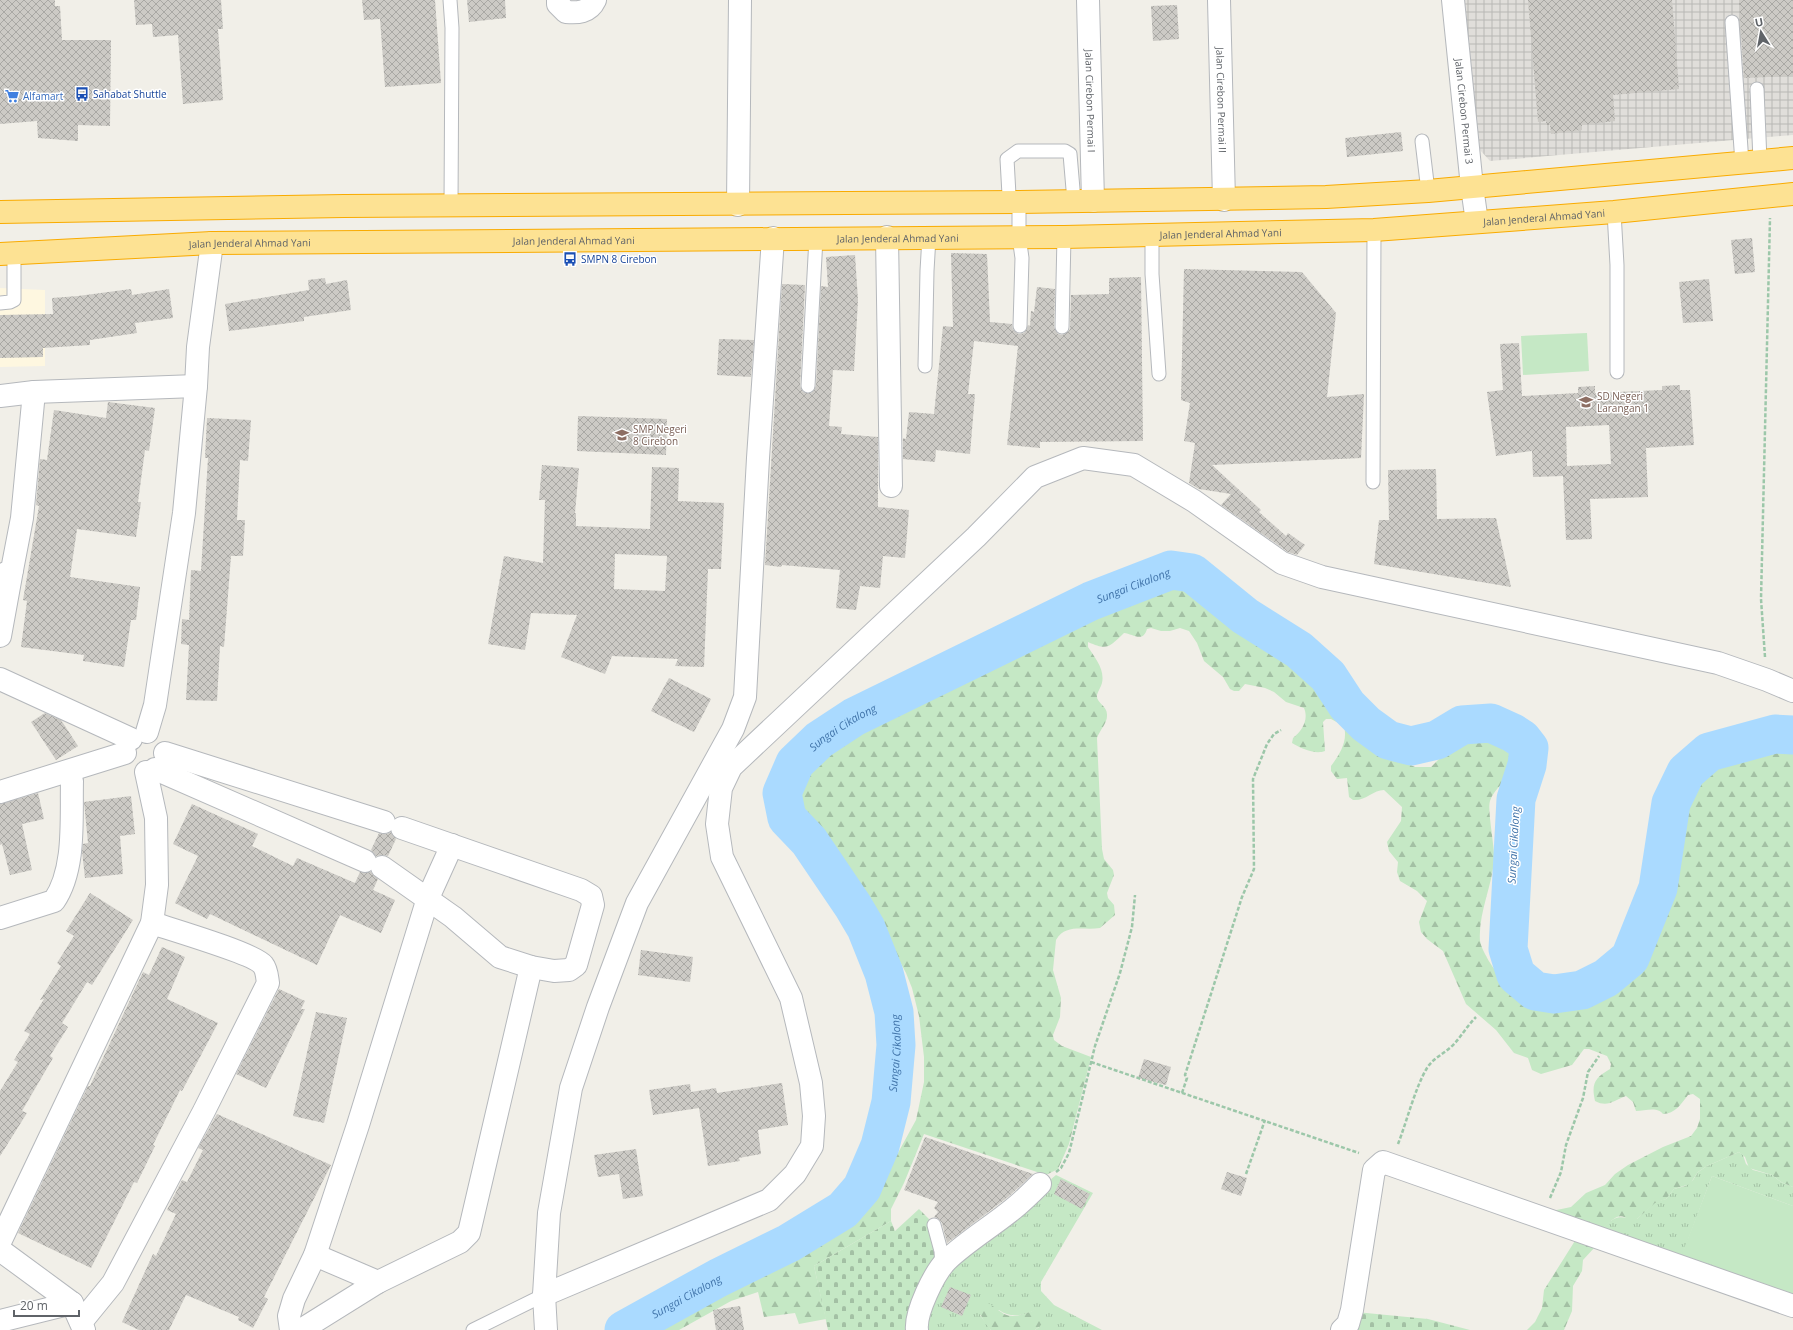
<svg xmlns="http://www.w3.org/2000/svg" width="1793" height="1330" font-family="'Open Sans',sans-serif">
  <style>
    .commercial { fill: #fef7e0 }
    .industrial { fill: url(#industrial-grid) }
    .grass { fill: url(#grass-tufts) }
    .forest { fill: url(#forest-firs) }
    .cemetery { fill: url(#cemetery-stones) }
    .garden { fill: #c5e8c5 }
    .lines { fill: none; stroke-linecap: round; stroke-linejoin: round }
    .river { stroke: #aadaff; stroke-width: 39 }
    .building { fill: url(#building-cross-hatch); fill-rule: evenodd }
    .lane-casing { stroke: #b5b8bc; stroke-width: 15 }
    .street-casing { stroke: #b5b8bc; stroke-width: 24 }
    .highway-casing { stroke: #f9ab00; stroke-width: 24 }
    .path { stroke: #9cc7a9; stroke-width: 2.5; stroke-dasharray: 4 2; stroke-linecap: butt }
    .lane { stroke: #fff; stroke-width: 13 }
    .street { stroke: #fff; stroke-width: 22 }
    .highway { stroke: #fde293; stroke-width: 22 }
    .labels { text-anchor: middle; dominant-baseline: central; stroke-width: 3; stroke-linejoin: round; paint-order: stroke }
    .transit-label { font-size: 10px; fill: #164399; stroke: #fff; text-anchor: start }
    .shop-label { font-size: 10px; fill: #366cbe; stroke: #fff; text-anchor: start }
    .street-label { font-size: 10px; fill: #5f6368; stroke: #fff }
    .education-label { font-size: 10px; fill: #785e54; stroke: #fff; text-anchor: start }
    .water-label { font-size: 11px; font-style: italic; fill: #4174aa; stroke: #fff }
  </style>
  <defs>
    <pattern id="industrial-grid" width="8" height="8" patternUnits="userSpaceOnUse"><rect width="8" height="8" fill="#e0deda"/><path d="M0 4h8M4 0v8" fill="none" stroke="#b9b8b5"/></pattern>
    <pattern id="grass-tufts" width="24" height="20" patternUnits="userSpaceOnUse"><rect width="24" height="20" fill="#c5e8c5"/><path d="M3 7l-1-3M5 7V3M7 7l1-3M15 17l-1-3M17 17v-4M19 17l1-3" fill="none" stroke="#a3c0a4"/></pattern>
    <pattern id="forest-firs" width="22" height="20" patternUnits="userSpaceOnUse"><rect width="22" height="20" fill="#c5e8c5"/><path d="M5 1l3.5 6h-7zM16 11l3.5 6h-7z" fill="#a3c0a4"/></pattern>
    <pattern id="cemetery-stones" width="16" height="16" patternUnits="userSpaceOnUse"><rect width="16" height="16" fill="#c5e8c5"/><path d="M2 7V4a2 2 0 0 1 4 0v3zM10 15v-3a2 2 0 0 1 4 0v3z" fill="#a3c0a4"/></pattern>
    <pattern id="building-cross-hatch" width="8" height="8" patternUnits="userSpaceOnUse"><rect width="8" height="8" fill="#cccac5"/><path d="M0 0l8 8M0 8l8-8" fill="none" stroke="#a9a8a4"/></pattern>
  </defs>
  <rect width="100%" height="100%" fill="#f1efe8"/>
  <!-- commercial -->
  <path class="commercial" d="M0,288L45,290V366L0,367Z"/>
  <!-- industrial -->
  <path class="industrial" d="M1463,0H1793V135L1490,161L1480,150L1475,140Z"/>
  <!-- grass -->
  <g class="grass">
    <path d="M1739,1152L1743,1155L1746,1164L1753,1170L1772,1175L1781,1182L1793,1187V1206L1712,1176L1683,1253L1793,1294V1298L1602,1229C1617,1214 1618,1217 1637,1219L1655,1202L1666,1199L1674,1189L1685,1186L1693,1180L1698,1172L1707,1166Z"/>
    <path d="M1056,1175L1093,1193L1041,1282V1291L1054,1305L1102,1330H1035L1039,1327L1038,1309C1025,1315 1011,1319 999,1310L980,1315L991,1330H921L945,1268Z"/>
  </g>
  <!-- forest -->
  <g class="forest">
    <path d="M1182,579L1196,585L1247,630L1293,652L1349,718L1356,731L1371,739L1394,757L1415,767H1431L1441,757L1446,748L1453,741L1472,735L1507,740L1518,746L1523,757C1521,761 1519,765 1516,769C1509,779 1494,788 1490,801C1487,811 1495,846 1494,860C1492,887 1478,914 1480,941C1481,946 1483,950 1485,954C1498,982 1526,995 1554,1001C1562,1002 1573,1004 1582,1003C1589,1001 1604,995 1610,990C1643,964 1670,891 1676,851C1678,840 1680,804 1685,797C1707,764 1756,752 1793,751V1187L1781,1182L1772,1175L1749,1168L1745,1157L1739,1152L1707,1166L1698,1172L1690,1184L1674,1189L1666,1199L1655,1203L1637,1219L1629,1220C1618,1210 1611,1222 1602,1229L1547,1212L1571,1207L1586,1193L1605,1185L1615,1174L1628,1165L1663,1147L1691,1136L1697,1128L1700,1119V1099L1693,1094L1688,1095C1681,1104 1675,1114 1663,1114C1657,1106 1645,1111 1636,1111L1633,1102L1626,1096C1614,1100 1608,1108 1595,1101C1591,1083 1595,1078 1610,1069L1611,1064L1607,1056L1589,1049H1584L1572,1065L1541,1074L1532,1070L1528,1058L1514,1053L1496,1030L1466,1004L1443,951L1427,939L1421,932L1419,922L1427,901L1417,891L1400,881L1397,872L1398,862L1389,851L1387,842L1401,821L1402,807L1384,790C1373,790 1366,801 1353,800L1349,797L1347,778L1337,779L1331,771V766C1340,754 1348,741 1344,726L1331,719H1326L1323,722L1325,751C1315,755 1300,748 1292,743L1293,738C1302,731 1309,720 1304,708L1286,702L1274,692L1265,688L1245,684L1239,691H1234L1230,689L1223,677L1204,661L1197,643L1189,631L1180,628L1170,631H1161L1151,628L1147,629C1143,643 1133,634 1124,633C1109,647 1108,651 1088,642V647C1095,658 1105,669 1102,683C1101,687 1098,691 1097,695C1096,704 1108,705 1107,716C1107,723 1100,730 1097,738L1102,849L1104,859L1113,870L1114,875L1107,893L1108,898L1114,905L1115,915L1100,928C1084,931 1066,923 1056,940L1053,970L1061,998L1060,1017L1053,1035L1054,1040L1062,1046L1091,1057L1069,1144L1058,1169L1046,1175L924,1134L904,1183L891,1209V1221L814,1266L826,1319L799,1324L795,1313L764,1317L758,1292L731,1301L679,1330H646L693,1308L711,1293L755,1271L805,1240L844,1224L853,1216L873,1187L893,1162L916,1120L924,1082V1057L919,1016L912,988L906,973L877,919L824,844L803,820L795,804L794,794L796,783L806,760L835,739L887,709L988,668L1051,629L1102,604L1138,590L1163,582Z"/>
    <path d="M1578,1236L1595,1247L1583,1260L1582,1271L1573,1286L1572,1311L1564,1330H1527L1535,1322L1542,1308L1544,1290Z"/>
    <path d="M982,1301C991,1303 996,1309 1004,1314C1014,1319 1029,1313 1038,1308L1045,1311L1047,1320L1035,1330H991L985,1323L977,1308Z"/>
  </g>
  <!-- cemetery -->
  <g class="cemetery">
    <path d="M919,1209L931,1221L938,1247L915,1330H828L814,1266L891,1221L895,1231Z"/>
    <path d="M1356,1312L1428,1319L1470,1330H1352Z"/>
  </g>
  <!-- garden -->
  <g class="garden">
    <path d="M1587,333L1589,371L1523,375L1521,336Z"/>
    <path d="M1712,1176L1793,1206V1294L1682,1254Z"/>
  </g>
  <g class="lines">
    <!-- river -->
    <path class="river" id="s1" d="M624,1330L718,1278L789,1243L843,1210L862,1188L880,1146L891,1102L896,1045L894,1012L884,973L866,928L853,906L809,841L787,818L782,793L795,763L819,740L854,717L1091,601L1171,570L1192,573L1245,616L1299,650L1328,676L1347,705L1366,724L1388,740L1411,746L1437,740L1462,725L1491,723L1513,733L1522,739L1529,748L1527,765L1516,799L1508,949L1516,975L1535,991L1554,994L1582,990L1606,978L1630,958L1658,888L1671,803L1686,772L1709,752L1775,734L1793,735"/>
  </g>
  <!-- building -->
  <g class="building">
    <path d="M0,0H55V6H60L62,40H111L110,126L78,125V141L38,138L37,121L0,124Z"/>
    <path d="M134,0H221L223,29H218L223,100L183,104L178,35L153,37L152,24L136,25Z"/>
    <path d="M362,0H435L441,83L385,87L380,19L364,20Z"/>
    <path d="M467,0H505L506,18L469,22Z"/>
    <path d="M1528,0H1672L1679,89L1613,95L1615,121L1582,125V130L1551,134L1550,125H1546V121L1538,122Z"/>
    <path d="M1739,0H1793V76L1744,78Z"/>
    <path d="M1177,5L1179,39L1153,41L1151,6Z"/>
    <path d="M1401,132L1403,151L1347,157L1345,138Z"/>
    <path d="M1752,238L1755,272L1735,274L1731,240Z"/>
    <path d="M951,253L987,254L990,322L1012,324L1013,330L1019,334L1024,333L1028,325L1030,326L1031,311L1034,312L1037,287L1055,289L1054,327L1058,334L1062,335L1069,331L1070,328L1071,295L1109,294V278L1141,277L1143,441L1040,442V448L1007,445L1018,346L974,341L968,394H975L970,454L936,450L935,462L903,459V438L906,439L909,412L934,414L943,326L953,327Z"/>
    <path d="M855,255L858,300L854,371L833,370L829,426L842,427L841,434L878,437V507L909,510L905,558L883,556L880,588L860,586L856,610L836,608L840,570L782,565L781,567L765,565L782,284L805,285L800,386L803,392L811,393L816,386L821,286L828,287L826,257Z"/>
    <path d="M1184,269L1302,272L1336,313L1327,397L1364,394L1361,458L1212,465L1261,510L1259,512L1286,536L1288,533L1305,545L1297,555L1288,552L1221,505L1231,494L1199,489L1189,483L1195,443L1184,441L1190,403L1181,400Z"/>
    <path d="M325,278L326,284L347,280L351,310L304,317V321L229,331L225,304L309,290L308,280Z"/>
    <path d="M1709,279L1713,321L1683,323L1679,282Z"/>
    <path d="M131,289L132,295L169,289L173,318L135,323L137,333L90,340V345L43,348V357L0,358V315L53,314L52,298L78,296Z"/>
    <path d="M719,339L754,340L751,377L717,375Z"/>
    <path d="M1519,343L1522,396L1578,393V387L1595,386V393L1662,390V386L1680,385V390H1690L1694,445L1646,448L1648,497L1590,499L1592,539L1566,540L1563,476L1533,477L1532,451L1496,456L1487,392L1503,390L1500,344ZM1609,425L1611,464L1567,466L1566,427Z"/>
    <path d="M108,402L155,408L149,451L145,450L138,502H141L136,537L77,529L70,577L140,587L136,620H131L124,667L83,661L84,655L21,647L27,601L23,600L39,506L36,505L40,459L47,460L54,410L106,418Z"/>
    <path d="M578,416L667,419L666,455L577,451Z"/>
    <path d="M207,418L251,420L248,461L240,460L237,520H245L243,556H231L224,647L220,646L217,701L186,700L189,645L181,644L182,619L189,620L191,570L201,571L208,458H205Z"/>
    <path d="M542,465L579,468L575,513H576V526L650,529L652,467L679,468L678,501L724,503L721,569H708L704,667L675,666L678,659L612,656L605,674L561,657L577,615L531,613L525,650L488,644L504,556L543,563L545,500H539ZM615,554L667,556L665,591L614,589Z"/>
    <path d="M1436,469L1437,519L1496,518L1511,587L1374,564L1379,520H1389L1388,470Z"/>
    <path d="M669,678L711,699L694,732L651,711Z"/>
    <path d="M45,713L61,720L78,746L56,760L31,722Z"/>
    <path d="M38,793L44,819L22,824L32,870L10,875L2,844L0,845V804Z"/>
    <path d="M131,796L135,834L120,836L123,874L85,878L82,851L83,844L88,843L84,802Z"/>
    <path d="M192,804L258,834L252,846L293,866L297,858L355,883L360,872H371L378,879L373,890L395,900L381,933L340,915L317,965L210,914L207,919L175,903L198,856L173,844Z"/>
    <path d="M391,832L396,839L388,856L383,855L376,856L371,850L379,833L386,834Z"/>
    <path d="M90,893L133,920L92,985L87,982L62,1023L68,1027L50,1056L53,1058L22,1111L27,1113L0,1156V1091L18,1062L14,1060L30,1034L24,1031L44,999L40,1000L61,966L57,963L74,936L66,931Z"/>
    <path d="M162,947L185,957L167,999L218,1023L182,1091L180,1090L153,1145L155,1146L137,1183L134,1182L91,1268L18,1233L88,1086H90L143,972L149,975Z"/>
    <path d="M641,950L693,957L690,982L638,975Z"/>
    <path d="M279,989L305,1001L301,1009H305L266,1088L236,1074Z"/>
    <path d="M316,1012L347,1018L324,1123L293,1116Z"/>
    <path d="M1144,1059L1171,1067L1166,1085L1138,1078Z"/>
    <path d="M782,1083L788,1125L758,1130L761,1154L739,1158L740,1161L708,1166L699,1108L653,1115L649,1090L690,1084L691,1092L716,1088L717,1093Z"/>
    <path d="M217,1114L331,1165L264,1297L268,1299L253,1328L238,1320L239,1317L186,1295L169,1330H139L122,1322L153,1254L156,1256L176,1214L167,1210L182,1180L187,1182L203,1150L198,1148Z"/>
    <path d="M925,1137L1033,1174L1008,1197L947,1243L942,1223L939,1219L934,1217L938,1212L934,1208L938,1202L904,1190Z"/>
    <path d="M636,1149L643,1196L623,1199L619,1174L598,1177L594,1155Z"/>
    <path d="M1227,1172L1247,1178L1241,1196L1221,1189Z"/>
    <path d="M1061,1179L1090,1194L1082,1209L1054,1194Z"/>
    <path d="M950,1287L971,1295L962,1316L941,1307Z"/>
    <path d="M740,1306L744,1330H716L713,1310Z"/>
  </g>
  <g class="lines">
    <defs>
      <g id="lane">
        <path d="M450,0L452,28L451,205"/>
        <path d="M1732,22L1742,163"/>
        <path d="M1757,89L1760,161"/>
        <path d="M1422,141L1428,191"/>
        <path d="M1614,212L1617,265V372"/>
        <path d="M1152,235V274L1159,374"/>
        <path d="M0,303L10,302L14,300V254"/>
        <path d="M1020,326L1022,258L1019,237V202L1009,195L1007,159L1018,151H1065L1070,154L1074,201"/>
        <path d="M1062,327L1064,237"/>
        <path d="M925,366L927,271L929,237"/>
        <path d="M808,386L816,238"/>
        <path d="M1373,482L1374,230"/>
        <path d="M934,1225L941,1251L942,1267"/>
        <path d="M473,1330L544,1295"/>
      </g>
      <g id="street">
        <path d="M558,0V4L566,12C577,13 589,13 595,0"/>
        <path id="s2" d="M1088,0L1093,201"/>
        <path id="s3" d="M1219,0L1224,200"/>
        <path id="s4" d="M1453,0L1472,187L1477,222"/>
        <path d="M738,205L740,0"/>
        <path d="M887,237L891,486"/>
        <path d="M0,396L34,392L196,386"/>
        <path d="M0,576L12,570L22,518L34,392"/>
        <path d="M0,636L12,570"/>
        <path d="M0,679L131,739"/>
        <path d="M147,732L155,705L184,513L196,386L198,347L212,243"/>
        <path d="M165,753L384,822"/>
        <path d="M155,769L365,861"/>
        <path d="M0,792L125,753"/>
        <path d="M382,867L453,917L500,957L531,967L554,971L569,970L576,965L593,905L591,896L581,890L402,828"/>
        <path d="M0,918L54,901C76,869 71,818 72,781"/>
        <path d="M0,1242L152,923L157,885L156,818L146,772"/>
        <path d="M0,1250L72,1303L84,1330"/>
        <path d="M315,1255L378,1282"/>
        <path d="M544,1295L769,1200L795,1174L812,1146L814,1116L811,1083L791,998L722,857L717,824L721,788L731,767L976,537L1035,477L1083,458L1134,465L1194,501L1282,563L1322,577L1718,663L1767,680L1793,691"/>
        <path d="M0,1321L72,1303"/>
        <path d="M82,1321L113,1283L204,1111L268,983C267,977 267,970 263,965C255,954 170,929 152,923"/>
        <path d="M291,1330L289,1316L294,1299L315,1255L358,1125L428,898L452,845"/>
        <path d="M301,1330L378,1282L460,1242L469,1233L531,967"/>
        <path d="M546,1330L544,1295L549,1213L571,1088L598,1007L637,903L733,729L745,697L758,458L773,238"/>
        <path d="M917,1330C915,1313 934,1273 947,1260C967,1241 991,1227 1013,1209C1022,1202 1031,1193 1040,1184"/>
        <path d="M1342,1330L1348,1324L1352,1310L1374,1170L1383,1162L1793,1306"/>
      </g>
      <g id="highway">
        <path d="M0,212L344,206L1019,202L1326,197L1428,191L1793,158"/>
        <path id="s5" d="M0,254L212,243L1064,237L1374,230L1614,212L1793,194"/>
      </g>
    </defs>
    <!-- lane casing -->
    <use href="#lane" class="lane-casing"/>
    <!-- street casing -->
    <use href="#street" class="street-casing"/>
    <!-- highway casing -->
    <use href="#highway" class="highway-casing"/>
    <!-- path -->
    <g class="path">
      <path d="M1765,657L1761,599L1770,218"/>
      <path d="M1091,1062L1359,1153"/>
      <path d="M1182,1093L1187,1078L1185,1075L1242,897L1254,869L1253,779L1267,744L1274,734L1281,730"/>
      <path d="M1398,1144C1407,1121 1415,1088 1427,1068C1434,1057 1446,1053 1455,1043C1462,1035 1468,1025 1476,1017"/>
      <path d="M1056,1172L1061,1168L1069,1153L1095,1046L1120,973L1132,927L1135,895"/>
      <path d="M1246,1174L1265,1120"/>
      <path d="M1550,1198L1561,1172L1566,1145L1583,1098L1588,1072L1599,1056"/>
    </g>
    <!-- lane -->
    <use href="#lane" class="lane"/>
    <!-- street -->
    <use href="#street" class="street"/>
    <!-- highway -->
    <use href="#highway" class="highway"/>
  </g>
  <!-- icons -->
  <defs>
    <symbol id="bus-bare" viewBox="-9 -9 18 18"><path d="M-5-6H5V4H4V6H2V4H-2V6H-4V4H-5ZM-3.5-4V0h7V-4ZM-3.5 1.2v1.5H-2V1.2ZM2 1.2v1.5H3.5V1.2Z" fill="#1a4fb4" stroke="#fff" stroke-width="2.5" paint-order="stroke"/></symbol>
    <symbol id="supermarket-bare" viewBox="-9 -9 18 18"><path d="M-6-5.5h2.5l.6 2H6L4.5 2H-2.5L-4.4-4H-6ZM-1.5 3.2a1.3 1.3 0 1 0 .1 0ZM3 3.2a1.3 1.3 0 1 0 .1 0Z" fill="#3f7fe0" stroke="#fff" stroke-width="2.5" paint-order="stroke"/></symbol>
    <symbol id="school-bare" viewBox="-9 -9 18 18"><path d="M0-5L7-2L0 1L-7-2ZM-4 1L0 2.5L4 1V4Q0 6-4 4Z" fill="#8d6e63" stroke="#fff" stroke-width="2.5" paint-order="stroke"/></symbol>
  </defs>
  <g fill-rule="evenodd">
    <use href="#bus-bare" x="72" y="84" width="20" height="20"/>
    <use href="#supermarket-bare" x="2" y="86" width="20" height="20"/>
    <use href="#bus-bare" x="560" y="249" width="20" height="20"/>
    <use href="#school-bare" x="1576" y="392" width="20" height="20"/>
    <use href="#school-bare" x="612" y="425" width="20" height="20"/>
  </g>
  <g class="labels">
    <!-- transit labels -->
    <g class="transit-label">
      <text x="93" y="94">Sahabat Shuttle</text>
      <text x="581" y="259">SMPN 8 Cirebon</text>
    </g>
    <!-- shop labels -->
    <g class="shop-label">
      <text x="23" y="96">Alfamart</text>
    </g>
    <!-- street labels -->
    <g class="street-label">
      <text stroke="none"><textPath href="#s3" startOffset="100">Jalan Cirebon Permai II</textPath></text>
      <text stroke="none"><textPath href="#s2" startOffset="101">Jalan Cirebon Permai I</textPath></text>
      <text stroke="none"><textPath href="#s4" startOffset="112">Jalan Cirebon Permai 3</textPath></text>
      <text stroke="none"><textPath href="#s5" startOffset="1545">Jalan Jenderal Ahmad Yani</textPath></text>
      <text stroke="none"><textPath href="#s5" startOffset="1221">Jalan Jenderal Ahmad Yani</textPath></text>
      <text stroke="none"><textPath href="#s5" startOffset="898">Jalan Jenderal Ahmad Yani</textPath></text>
      <text stroke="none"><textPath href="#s5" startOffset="574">Jalan Jenderal Ahmad Yani</textPath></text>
      <text stroke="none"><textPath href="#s5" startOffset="250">Jalan Jenderal Ahmad Yani</textPath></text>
    </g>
    <!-- education labels -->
    <g class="education-label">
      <text x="1597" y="396">SD Negeri<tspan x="1597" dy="12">Larangan 1</tspan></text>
      <text x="633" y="429">SMP Negeri<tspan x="633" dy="12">8 Cirebon</tspan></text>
    </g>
    <!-- water labels -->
    <g class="water-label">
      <text stroke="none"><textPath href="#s1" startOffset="1127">Sungai Cikalong</textPath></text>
      <text stroke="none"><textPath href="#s1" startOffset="803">Sungai Cikalong</textPath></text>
      <text transform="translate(1513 845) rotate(-87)">Sungai Cikalong</text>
      <text stroke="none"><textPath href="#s1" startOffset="419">Sungai Cikalong</textPath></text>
      <text stroke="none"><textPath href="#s1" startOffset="71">Sungai Cikalong</textPath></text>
    </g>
  </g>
  <!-- north arrow -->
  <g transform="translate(1761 32) rotate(349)" stroke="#ffffff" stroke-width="3" paint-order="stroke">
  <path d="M0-3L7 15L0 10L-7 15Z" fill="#5f6368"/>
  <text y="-6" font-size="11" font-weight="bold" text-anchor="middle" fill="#5f6368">U</text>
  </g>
  <!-- scale -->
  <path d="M14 1310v6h65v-6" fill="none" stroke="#5f6368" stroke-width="2"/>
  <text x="20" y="1310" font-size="12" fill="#5f6368" stroke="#ffffff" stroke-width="3" paint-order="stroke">20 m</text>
</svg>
